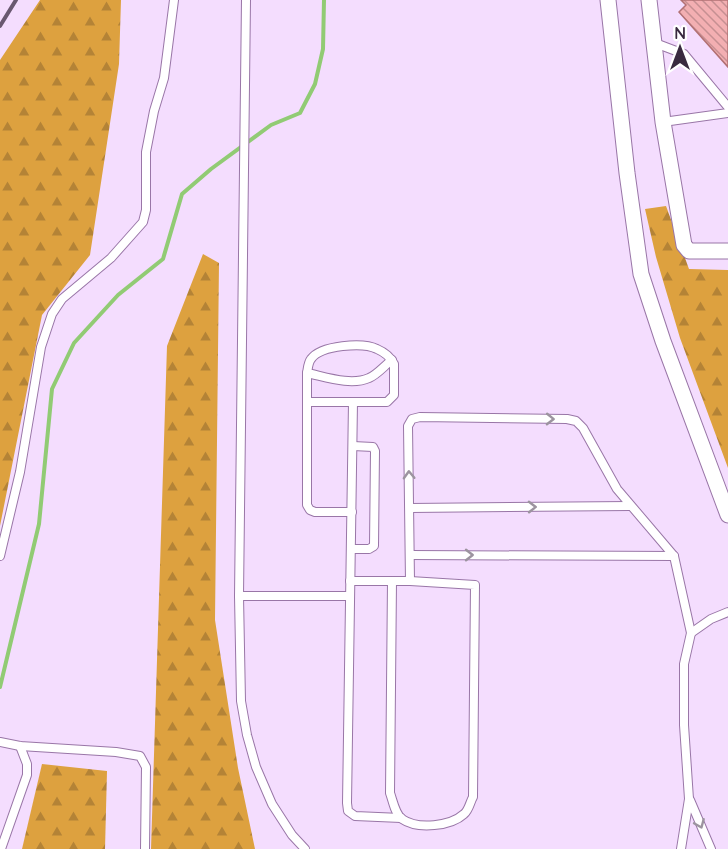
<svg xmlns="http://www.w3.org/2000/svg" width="728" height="849" font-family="Quicksand,sans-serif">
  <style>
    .forest { fill: url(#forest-firs) }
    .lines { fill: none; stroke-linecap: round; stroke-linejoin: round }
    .stream { stroke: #91cb74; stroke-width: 4 }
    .building { fill: url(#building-back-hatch); stroke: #b27174; stroke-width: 1.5 }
    .service-casing { stroke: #9976a7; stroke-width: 10 }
    .minor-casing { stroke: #9976a7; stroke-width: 17 }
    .service { stroke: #fff; stroke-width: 8 }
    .minor { stroke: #fff; stroke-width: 15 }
    .rail { stroke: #695870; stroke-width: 4 }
    .oneway { stroke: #9c949f }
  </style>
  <defs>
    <pattern id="forest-firs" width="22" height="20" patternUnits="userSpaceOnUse" patternTransform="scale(1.5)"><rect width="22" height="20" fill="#dda13f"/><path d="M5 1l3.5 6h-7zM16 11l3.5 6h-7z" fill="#b48336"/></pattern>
    <pattern id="building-back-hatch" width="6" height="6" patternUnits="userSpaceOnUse" patternTransform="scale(1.5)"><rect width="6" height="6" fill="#f3afb2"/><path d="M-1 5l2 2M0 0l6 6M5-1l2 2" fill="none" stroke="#c68f92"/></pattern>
  </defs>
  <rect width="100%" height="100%" fill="#f4ddfe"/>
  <!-- forest -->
  <g class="forest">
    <path d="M40,0H121L119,64L90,255L42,315L0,526V60Z"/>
    <path d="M666,206L689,269L728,270V468L680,338L656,257L645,209Z"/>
    <path d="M203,254L219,263L215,620L238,768L255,849H151L167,346Z"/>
    <path d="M42,764L107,771L105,849H22Z"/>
  </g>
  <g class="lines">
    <!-- stream -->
    <path class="stream" d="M0,687L39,524L52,389L74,343L118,295L163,259L182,194L211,169L271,125L300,113L315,84L323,49L324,0"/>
  </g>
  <!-- building -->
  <path class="building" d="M681,0H728V67L679,12L686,5Z"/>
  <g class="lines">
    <defs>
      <g id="service">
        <path d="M246,0L239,596L241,701L247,735L256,767L272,804L292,835L305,849"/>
        <path d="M655,43L684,54L728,107"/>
        <path d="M663,122L728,113"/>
        <path d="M307,373C326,377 351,386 369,378C377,375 385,365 392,360"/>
        <path d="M307,402H353L347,803L348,811L355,816L401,818"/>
        <path d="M410,508L630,506"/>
        <path d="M352,512H315L310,510L307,505V373C308,368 308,363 311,359C321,345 363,342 377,349C384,352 391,358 394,364V395L387,402H353"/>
        <path d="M351,549H369L374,546L375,451L373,447L353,446"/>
        <path d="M410,555L674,556"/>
        <path d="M0,556L20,472L41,347L52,314L62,299L111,258L143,222L146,210V152L154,111L164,78L174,0"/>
        <path d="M350,581H410L408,426L412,419L420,417L567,419L576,421L583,428L617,489L674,556L691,633"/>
        <path d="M392,581L390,793C393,801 395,814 402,819C418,830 451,826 464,814C469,810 470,802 473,797L475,585L410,581"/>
        <path d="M239,596H350"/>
        <path d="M0,742L20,746L116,752L140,756L146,767L145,849"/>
        <path d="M690,800L711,849"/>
        <path d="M1,849L27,775V764L20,746"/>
        <path d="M681,849L689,799L684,725V664L691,633L711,619L728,612"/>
      </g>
      <g id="minor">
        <path d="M608,0L627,173L641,274L663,341L728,515"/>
        <path d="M649,0L663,122L684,245L689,251H728"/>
      </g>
    </defs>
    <!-- service casing -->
    <use href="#service" class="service-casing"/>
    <!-- minor casing -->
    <use href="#minor" class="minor-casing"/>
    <!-- service -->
    <use href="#service" class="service"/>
    <!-- minor -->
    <use href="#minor" class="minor"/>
    <!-- rail -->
    <path class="rail" d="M0,26L16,0"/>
  </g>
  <!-- one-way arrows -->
  <defs><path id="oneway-chevron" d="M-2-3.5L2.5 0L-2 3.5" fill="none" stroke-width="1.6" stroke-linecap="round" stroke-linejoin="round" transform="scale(1.5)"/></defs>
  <g class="oneway">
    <use href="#oneway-chevron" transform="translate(550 419) rotate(1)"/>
    <use href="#oneway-chevron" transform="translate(409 475) rotate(-92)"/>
    <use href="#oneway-chevron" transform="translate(532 507) rotate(-1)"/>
    <use href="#oneway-chevron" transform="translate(469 555)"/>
    <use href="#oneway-chevron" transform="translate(700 824) rotate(67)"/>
  </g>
  <!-- north arrow -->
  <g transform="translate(680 48)" stroke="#ffffff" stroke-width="4.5" paint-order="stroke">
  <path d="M0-4.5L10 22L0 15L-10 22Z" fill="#392a3f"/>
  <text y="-9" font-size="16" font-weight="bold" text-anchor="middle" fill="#392a3f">N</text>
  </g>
</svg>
